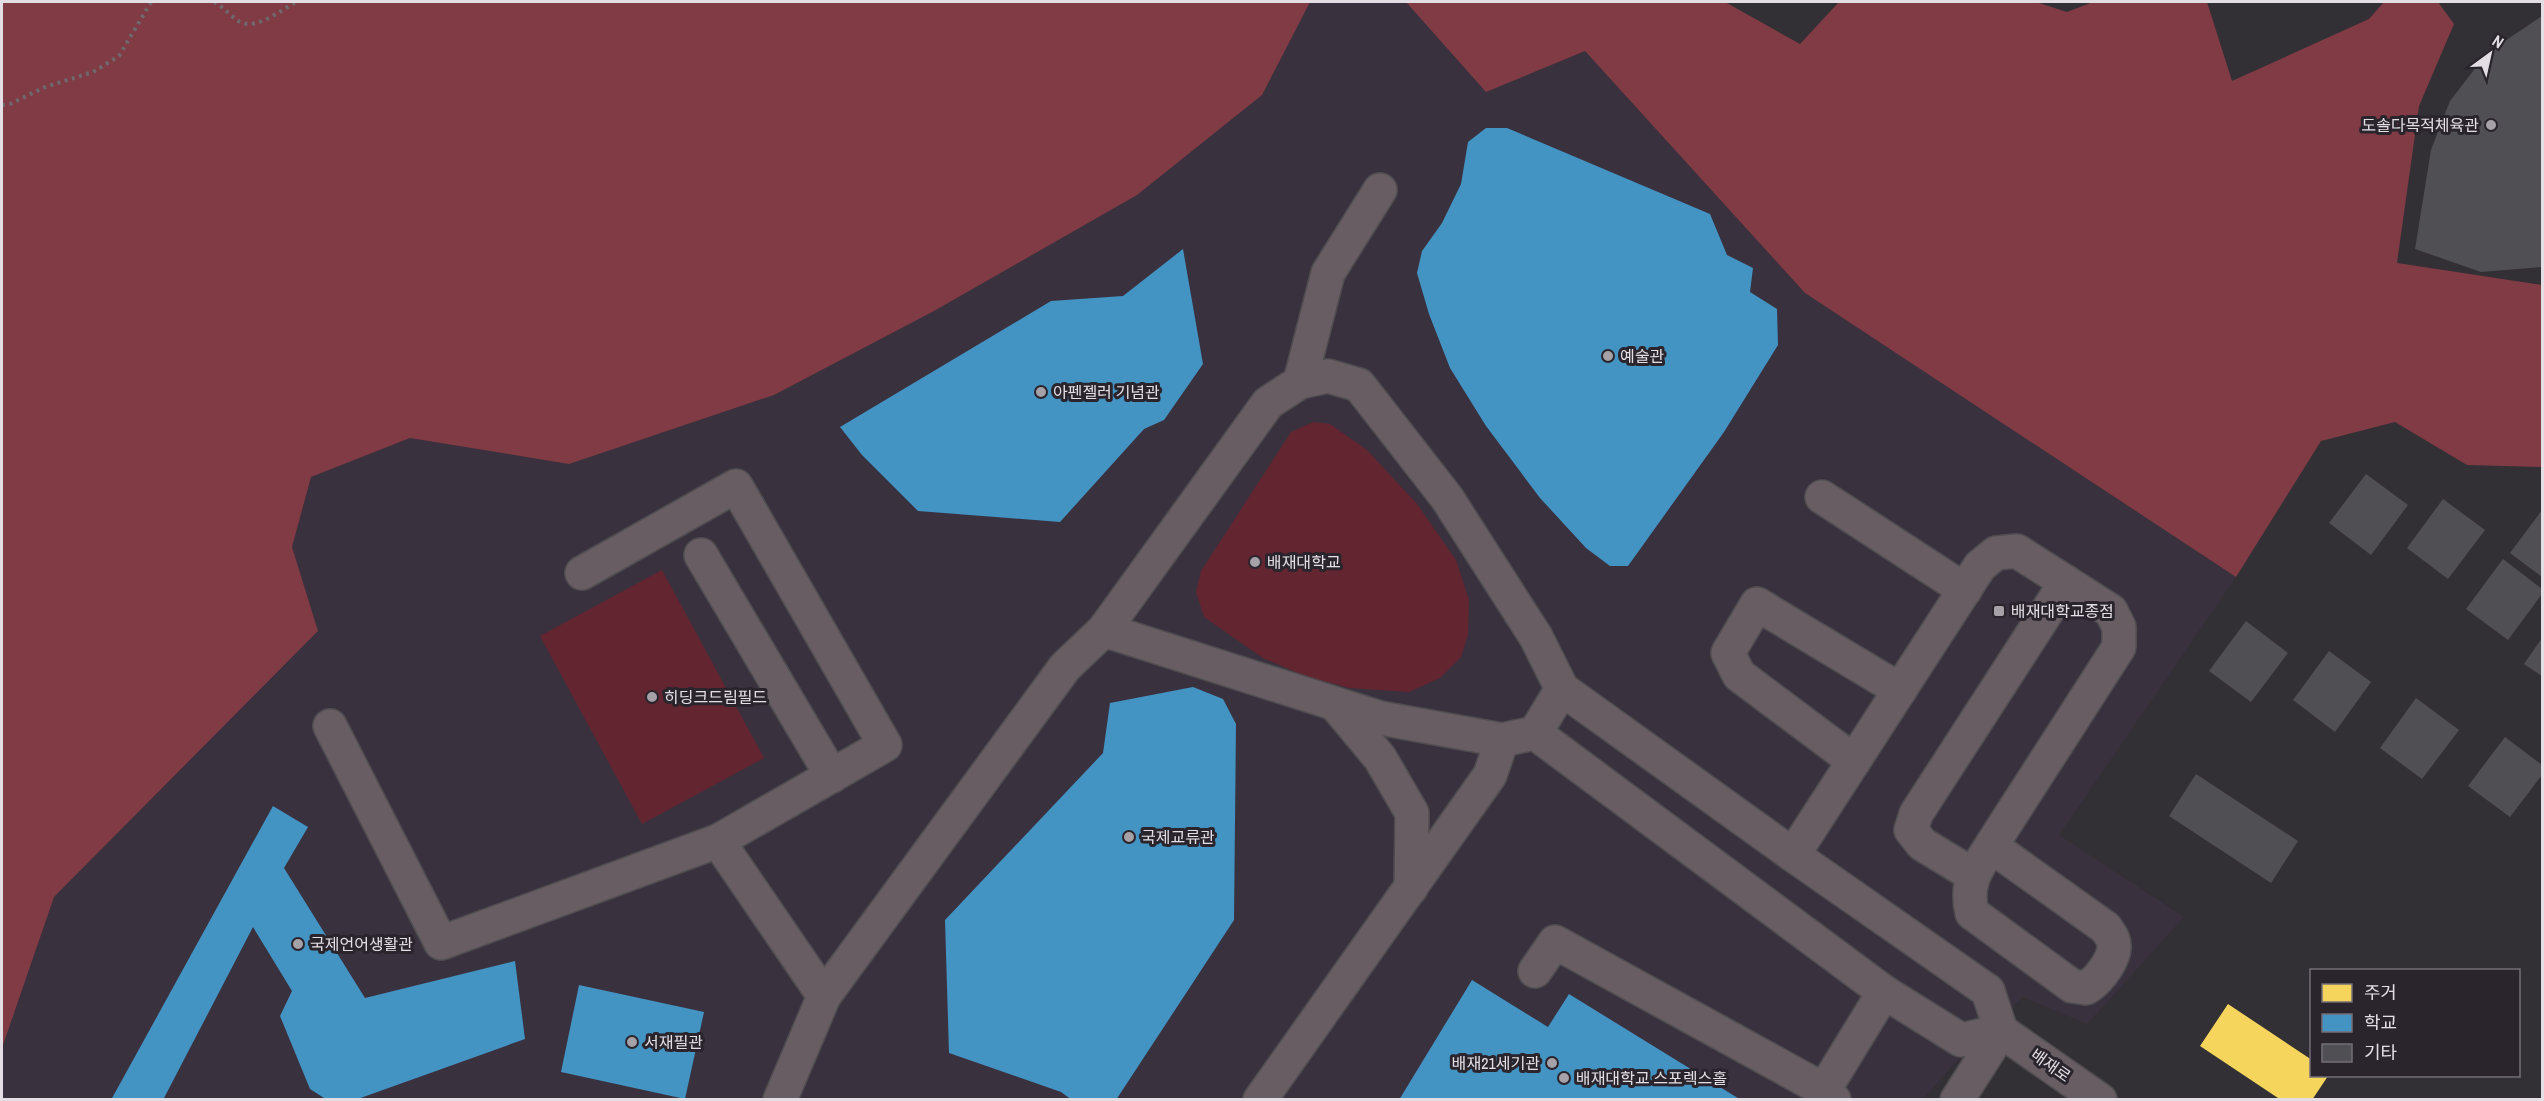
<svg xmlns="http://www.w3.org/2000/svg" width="2544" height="1101" font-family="'Archivo Narrow','Noto Sans KR',sans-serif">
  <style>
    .built { fill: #3a313f }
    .green { fill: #63252f }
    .forest { fill: #813b45 }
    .homes { fill: #f6d55c }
    .schools { fill: #4393c3 }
    .building { fill: #504f53 }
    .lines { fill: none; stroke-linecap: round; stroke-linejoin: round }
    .minor-casing { stroke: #4f4d50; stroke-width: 36 }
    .path { stroke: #6f686d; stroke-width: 4; stroke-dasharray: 3 4.5; stroke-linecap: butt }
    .minor { stroke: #675d63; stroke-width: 33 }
    .poi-dot { fill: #a5a1a7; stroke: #2a242d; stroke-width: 2 }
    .labels { text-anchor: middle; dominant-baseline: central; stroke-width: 6; stroke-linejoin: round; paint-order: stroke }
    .poi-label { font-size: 16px; fill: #e2dee4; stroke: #2a242d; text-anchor: start }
    .street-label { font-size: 16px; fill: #e2dee4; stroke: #2a242d }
  </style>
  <rect width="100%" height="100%" fill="#333035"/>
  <!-- built -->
  <path class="built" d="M1310,2H1406L1486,92L1585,51L1805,293L2236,577L2059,835L2184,917L2087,1024L2023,997L1952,1066L1923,1099L2,1100V1048L54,897L318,632L292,547L311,477L410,438L569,464L774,395L934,311L1137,194L1262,95Z"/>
  <!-- green -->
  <g class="green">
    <path d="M1313,422L1330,424L1367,450L1417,504L1456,560L1469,600L1468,635L1461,657L1440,678L1409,692L1349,688L1305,676L1263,658L1204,617L1196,592L1201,571L1291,432Z"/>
    <path d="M662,570L764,758L642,824L540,636Z"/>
  </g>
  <!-- forest -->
  <g class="forest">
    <path d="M2,2H1310L1262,95L1137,195L934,311L774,395L569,464L410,438L311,477L292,547L318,631L54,897L2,1048Z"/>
    <path d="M1406,2H1725L1800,44L1839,2H2036L2067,12L2093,2H2207L2232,81L2369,19L2384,2H2438L2454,24L2419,106L2397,263L2542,285V467L2467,465L2395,422L2321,441L2236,577L1805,293L1585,51L1486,92Z"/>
  </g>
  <!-- homes -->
  <path class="homes" d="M2228,1004L2312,1060V1076H2328L2312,1100H2281L2200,1046Z"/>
  <!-- schools -->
  <g class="schools">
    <path d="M1486,128H1507L1710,214L1727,255L1753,268L1750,292L1777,309L1778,345L1724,432L1628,566H1610L1586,548L1540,498L1486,426L1450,368L1429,314L1417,273L1422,251L1442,223L1461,184L1468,142Z"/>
    <path d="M1183,249L1203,364L1164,420L1144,429L1060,522L918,511L862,455L840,427L1051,301L1123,296Z"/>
    <path d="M1193,687L1223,699L1236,724L1234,920L1116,1100H1072L1061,1092L949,1053L945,920L1103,753L1110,703Z"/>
    <path d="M273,806L308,827L284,868L365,998L515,961L525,1039L355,1100L324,1098L310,1089L280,1016L292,991L253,927L163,1100H111Z"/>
    <path d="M1472,980L1548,1027L1569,994L1741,1100H1399Z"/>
    <path d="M579,985L704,1012L685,1099L561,1072Z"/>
  </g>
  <!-- building -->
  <g class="building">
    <path d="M2542,16V267L2481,272L2415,249L2431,150L2450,101L2487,53Z"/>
    <path d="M2366,474L2408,505L2371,555L2329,523Z"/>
    <path d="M2443,499L2485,530L2448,579L2407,548Z"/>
    <path d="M2542,510V577L2510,553Z"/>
    <path d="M2503,559L2542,589V594L2508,640L2466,609Z"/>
    <path d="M2246,621L2288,653L2251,702L2209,671Z"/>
    <path d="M2542,638V676L2524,664Z"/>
    <path d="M2329,651L2371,682L2335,732L2293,700Z"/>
    <path d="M2416,698L2459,730L2422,779L2380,748Z"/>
    <path d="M2505,737L2542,765V775L2510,817L2468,786Z"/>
    <path d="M2196,774L2298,841L2271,883L2169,816Z"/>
  </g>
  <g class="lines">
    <defs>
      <g id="minor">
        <path d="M1300,382L1328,273L1380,190"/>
        <path d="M1822,497L1965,590"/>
        <path d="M701,555L832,776"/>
        <path d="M1104,630L1380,718L1502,740L1535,733L1562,689"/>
        <path d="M1335,704L1380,758L1412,813L1411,888"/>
        <path d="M330,726L441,943L718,841L885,745L736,486L582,573"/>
        <path d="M1535,733L1884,992L1961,1040L2001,1031"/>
        <path d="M1854,761L1739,675L1728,653L1757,604L1900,690"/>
        <path d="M718,841L824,996"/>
        <path d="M1793,855L1980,566L1996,553L2017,551L2111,611L2119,627V647L1991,846C1976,869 1965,884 1972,913L2072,986L2086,988C2098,981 2119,956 2113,940C2112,936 2108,932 2106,928L1991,846"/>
        <path d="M1973,875L1922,844L1911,830L1916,814L2066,582"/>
        <path d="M1535,971L1555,942L1824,1090L1834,1100"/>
        <path d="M2001,1031L2100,1100"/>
        <path d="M1824,1090L1884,992"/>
        <path d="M780,1100L824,996L1065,667L1104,630L1268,403L1300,382L1328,376L1359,385L1447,498L1536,637L1562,689L1793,855L1988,991L2001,1031"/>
        <path d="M1260,1100L1490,775L1502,740"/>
        <path d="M1957,1100L2001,1031"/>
      </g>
    </defs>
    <!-- minor casing -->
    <use href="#minor" class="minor-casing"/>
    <!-- path -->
    <g class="path">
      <path d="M214,2C224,7 231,17 240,22C257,30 281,10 296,2"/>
      <path d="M2,105L10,104L45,87L93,72L119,56L151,2"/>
    </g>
    <!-- minor -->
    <use href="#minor" class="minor"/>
  </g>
  <!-- markers -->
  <g class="poi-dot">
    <circle cx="2491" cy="125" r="6"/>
    <circle cx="1608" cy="356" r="6"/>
    <circle cx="1041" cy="392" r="6"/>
    <circle cx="1255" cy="562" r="6"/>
    <rect x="1993" y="605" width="12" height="12" rx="3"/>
    <circle cx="652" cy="697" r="6"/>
    <circle cx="1129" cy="837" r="6"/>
    <circle cx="298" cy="944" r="6"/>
    <circle cx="632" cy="1042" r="6"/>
    <circle cx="1552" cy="1063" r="6"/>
    <circle cx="1564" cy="1078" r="6"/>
  </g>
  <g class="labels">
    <!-- poi labels -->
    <g class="poi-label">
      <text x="2479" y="125" text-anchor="end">도솔다목적체육관</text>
      <text x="1620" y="356">예술관</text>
      <text x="1053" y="392">아펜젤러 기념관</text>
      <text x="1267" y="562">배재대학교</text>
      <text x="2011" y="611">배재대학교종점</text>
      <text x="664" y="697">히딩크드림필드</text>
      <text x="1141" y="837">국제교류관</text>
      <text x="310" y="944">국제언어생활관</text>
      <text x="644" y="1042">서재필관</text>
      <text x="1540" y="1063" text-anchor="end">배재21세기관</text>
      <text x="1576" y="1078">배재대학교 스포렉스홀</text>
    </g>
    <!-- street labels -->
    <g class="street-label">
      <text transform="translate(2051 1065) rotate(35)">배재로</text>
    </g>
  </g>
  <!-- border -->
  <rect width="2544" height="1101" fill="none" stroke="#e2dee4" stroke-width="6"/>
  <!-- legend -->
  <rect x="2310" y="969" width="210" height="108" fill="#2a242d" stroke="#746e76" stroke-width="1.5"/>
  <rect x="2322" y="984" width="30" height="18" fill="#f6d55c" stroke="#746e76" stroke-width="1.5"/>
  <text x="2364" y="999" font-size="18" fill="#e2dee4">주거</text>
  <rect x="2322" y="1014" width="30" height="18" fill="#4393c3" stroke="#746e76" stroke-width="1.5"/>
  <text x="2364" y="1029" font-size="18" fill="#e2dee4">학교</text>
  <rect x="2322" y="1044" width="30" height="18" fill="#504f53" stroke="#746e76" stroke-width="1.5"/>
  <text x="2364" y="1059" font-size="18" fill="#e2dee4">기타</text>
  <!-- north arrow -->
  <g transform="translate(2490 54) rotate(33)" stroke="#2a242d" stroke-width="4.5" paint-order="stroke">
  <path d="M0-4.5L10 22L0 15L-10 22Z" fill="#e2dee4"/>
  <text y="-9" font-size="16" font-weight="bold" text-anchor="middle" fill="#e2dee4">N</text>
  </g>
</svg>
